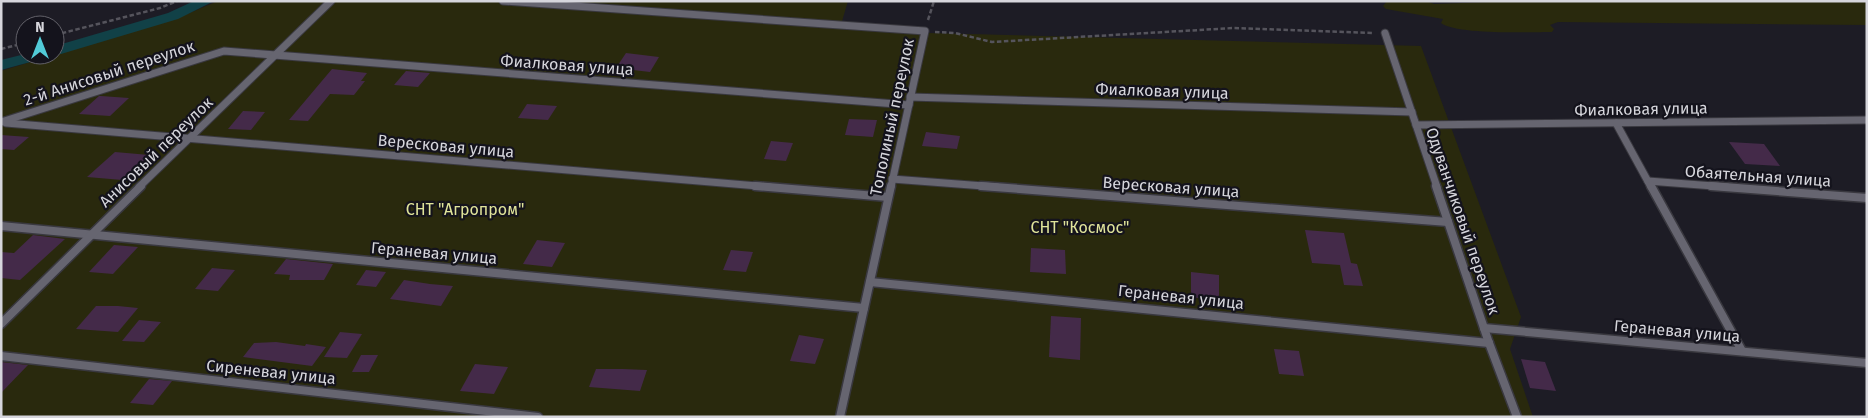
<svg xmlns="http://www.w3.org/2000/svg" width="1868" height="418" font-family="'Fira Sans',sans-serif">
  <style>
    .green { fill: #29290d }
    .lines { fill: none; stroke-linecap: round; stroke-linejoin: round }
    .canal { fill: #114147; fill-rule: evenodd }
    .building { fill: #442a49 }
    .service-far1-casing { stroke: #39383f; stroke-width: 9 }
    .service-casing { stroke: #39383f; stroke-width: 11 }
    .path { stroke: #55545c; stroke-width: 2.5; stroke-dasharray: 4.5 2.5; stroke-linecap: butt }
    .service-far1 { stroke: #666570; stroke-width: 7 }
    .service { stroke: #666570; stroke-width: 8 }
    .labels { text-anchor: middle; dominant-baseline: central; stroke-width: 4.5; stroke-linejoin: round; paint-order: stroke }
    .street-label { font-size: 16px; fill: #d6d6dc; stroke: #14131c }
    .park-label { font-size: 16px; fill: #e0e49a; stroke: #14131c }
  </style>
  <rect width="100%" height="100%" fill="#1d1c25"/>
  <!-- green -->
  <g class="green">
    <path d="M218,1H848L840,28L928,33L1421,46L1521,317L1510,349L1533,417H1V71L187,14Z"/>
    <path d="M1387,1H1426L1434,4L1518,1H1867V25L1558,22L1550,25L1554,29L1552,32C1530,32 1457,35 1441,23L1443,19L1386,9L1383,6Z"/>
  </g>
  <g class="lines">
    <!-- canal -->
    <g class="canal">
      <path d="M194,1H214L178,19L61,54L52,55H55V46L168,13Z"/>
      <path d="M25,54L47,55L45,58L1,70V60Z"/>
    </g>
  </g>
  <!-- building -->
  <g class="building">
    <path d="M626,53L659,57L650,72L616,68Z"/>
    <path d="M332,69L367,73L361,81H365L354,95L330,94L308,121L289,120Z"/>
    <path d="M406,71L430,73L418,87L394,85Z"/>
    <path d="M99,96H101L129,98L110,116L79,114Z"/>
    <path d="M527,104L557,106L548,120L518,118Z"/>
    <path d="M243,111L265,112L251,130L228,129Z"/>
    <path d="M849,119L877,120L873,137L845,135Z"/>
    <path d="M926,132L960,136L957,149L922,146Z"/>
    <path d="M1,135L29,137L14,150L1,149Z"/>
    <path d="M771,141L793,143L786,161L764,159Z"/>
    <path d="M1729,142L1764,144L1780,166L1745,164Z"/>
    <path d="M115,152L161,156L134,181L87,177Z"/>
    <path d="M1305,230L1344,233L1351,263L1357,264L1363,286L1344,285L1340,265L1312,263Z"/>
    <path d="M33,235L65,239L20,280L1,278V252L14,253Z"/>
    <path d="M537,240L565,243L552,267L523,264Z"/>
    <path d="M114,245L138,247L113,274L89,272Z"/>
    <path d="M1031,248L1065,250L1066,274L1030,272Z"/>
    <path d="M731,250L753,252L746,272L723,270Z"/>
    <path d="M286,259L333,264L324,280H289L290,275L274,274Z"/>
    <path d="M212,268L235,270L218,291L195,289Z"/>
    <path d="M366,270L386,272L376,287L356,285Z"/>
    <path d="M1191,272L1219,275V301L1191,297Z"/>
    <path d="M404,280L430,284L453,286L441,306L390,299Z"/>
    <path d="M96,306H118L138,308L118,332L76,329Z"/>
    <path d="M1051,316L1081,318L1080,360L1049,357Z"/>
    <path d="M139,320L161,322L144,342L122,341Z"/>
    <path d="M340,332L362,334L347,358L324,357Z"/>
    <path d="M799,335L824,339L815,364L790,361Z"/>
    <path d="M276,342L305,346L306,344L326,347L312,366L243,357L254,343Z"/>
    <path d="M1274,349L1299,351L1304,376L1279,374Z"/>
    <path d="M361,355H378L369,372H352Z"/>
    <path d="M1521,359L1545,362L1556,391L1530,388Z"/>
    <path d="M1,362L28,365L1,393Z"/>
    <path d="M475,364L508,367L494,394L460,391Z"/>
    <path d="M596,369H623L647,370L640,391L589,387Z"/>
    <path d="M149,379L172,381L153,405L130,403Z"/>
  </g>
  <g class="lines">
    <defs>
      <g id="service-far1">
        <path d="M503,1L925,31L891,187"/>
        <path d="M1385,33L1437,187"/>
        <path d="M910,97L1412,112"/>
        <path d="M1,122L224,51L909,105"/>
        <path d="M6,123L770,187"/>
        <path d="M1616,123L1651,187"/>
        <path d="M1416,125L1867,120"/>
        <path d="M892,179L997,187"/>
        <path d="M1648,181L1727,187"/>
        <path d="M139,187L331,1"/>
      </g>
      <g id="service">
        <path d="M755,186L888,197"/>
        <path d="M981,186L1448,222"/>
        <path d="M1436,186L1489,343L1517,417"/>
        <path d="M1651,186L1742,351"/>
        <path d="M1711,186L1867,198"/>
        <path d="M1,226L864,308"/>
        <path d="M870,282L1489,343"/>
        <path d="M1,324L141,186"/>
        <path d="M1484,328L1867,363"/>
        <path d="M1,356L538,417"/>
        <path d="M840,417L891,186"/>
      </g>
    </defs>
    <!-- service-far1 casing -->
    <use href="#service-far1" class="service-far1-casing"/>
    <!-- service casing -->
    <use href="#service" class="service-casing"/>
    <!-- path -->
    <g class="path">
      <path d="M928,20L934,1"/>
      <path d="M935,32L955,33L992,42L1234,28L1374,33"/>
      <path d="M55,35L160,8L177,1"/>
      <path d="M1,49L25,43"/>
    </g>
    <!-- service-far1 -->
    <use href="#service-far1" class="service-far1"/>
    <!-- service -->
    <use href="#service" class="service"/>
  </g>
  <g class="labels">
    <!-- street labels -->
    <g class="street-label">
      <text transform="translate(567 65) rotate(4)">Фиалковая улица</text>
      <text transform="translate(109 73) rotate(-18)">2-й Анисовый переулок</text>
      <text transform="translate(1162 91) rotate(2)">Фиалковая улица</text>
      <text transform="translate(1641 109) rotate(-1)">Фиалковая улица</text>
      <text transform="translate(892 117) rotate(-78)">Тополиный переулок</text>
      <text transform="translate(446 146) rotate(5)">Вересковая улица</text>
      <text transform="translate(156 152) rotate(-44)">Анисовый переулок</text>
      <text transform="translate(1758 176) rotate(4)">Обаятельная улица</text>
      <text transform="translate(1171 187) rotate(4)">Вересковая улица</text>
      <text transform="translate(1463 221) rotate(71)">Одуванчиковый переулок</text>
      <text transform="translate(434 253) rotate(5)">Гераневая улица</text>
      <text transform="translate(1181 297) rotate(6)">Гераневая улица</text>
      <text transform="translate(1677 331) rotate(5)">Гераневая улица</text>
      <text transform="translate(271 372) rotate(6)">Сиреневая улица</text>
    </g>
    <!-- park labels -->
    <g class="park-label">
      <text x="465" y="209">СНТ "Агропром"</text>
      <text x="1080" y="227">СНТ "Космос"</text>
    </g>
  </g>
  <!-- border -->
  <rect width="1868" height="418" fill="none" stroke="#d6d6dc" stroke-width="5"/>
  <!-- north arrow -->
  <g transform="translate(40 40)"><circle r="24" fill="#14131c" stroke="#626169"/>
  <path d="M0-4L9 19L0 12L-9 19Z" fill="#52cbd8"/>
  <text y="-8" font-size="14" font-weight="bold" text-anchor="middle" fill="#d6d6dc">N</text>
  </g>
</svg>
